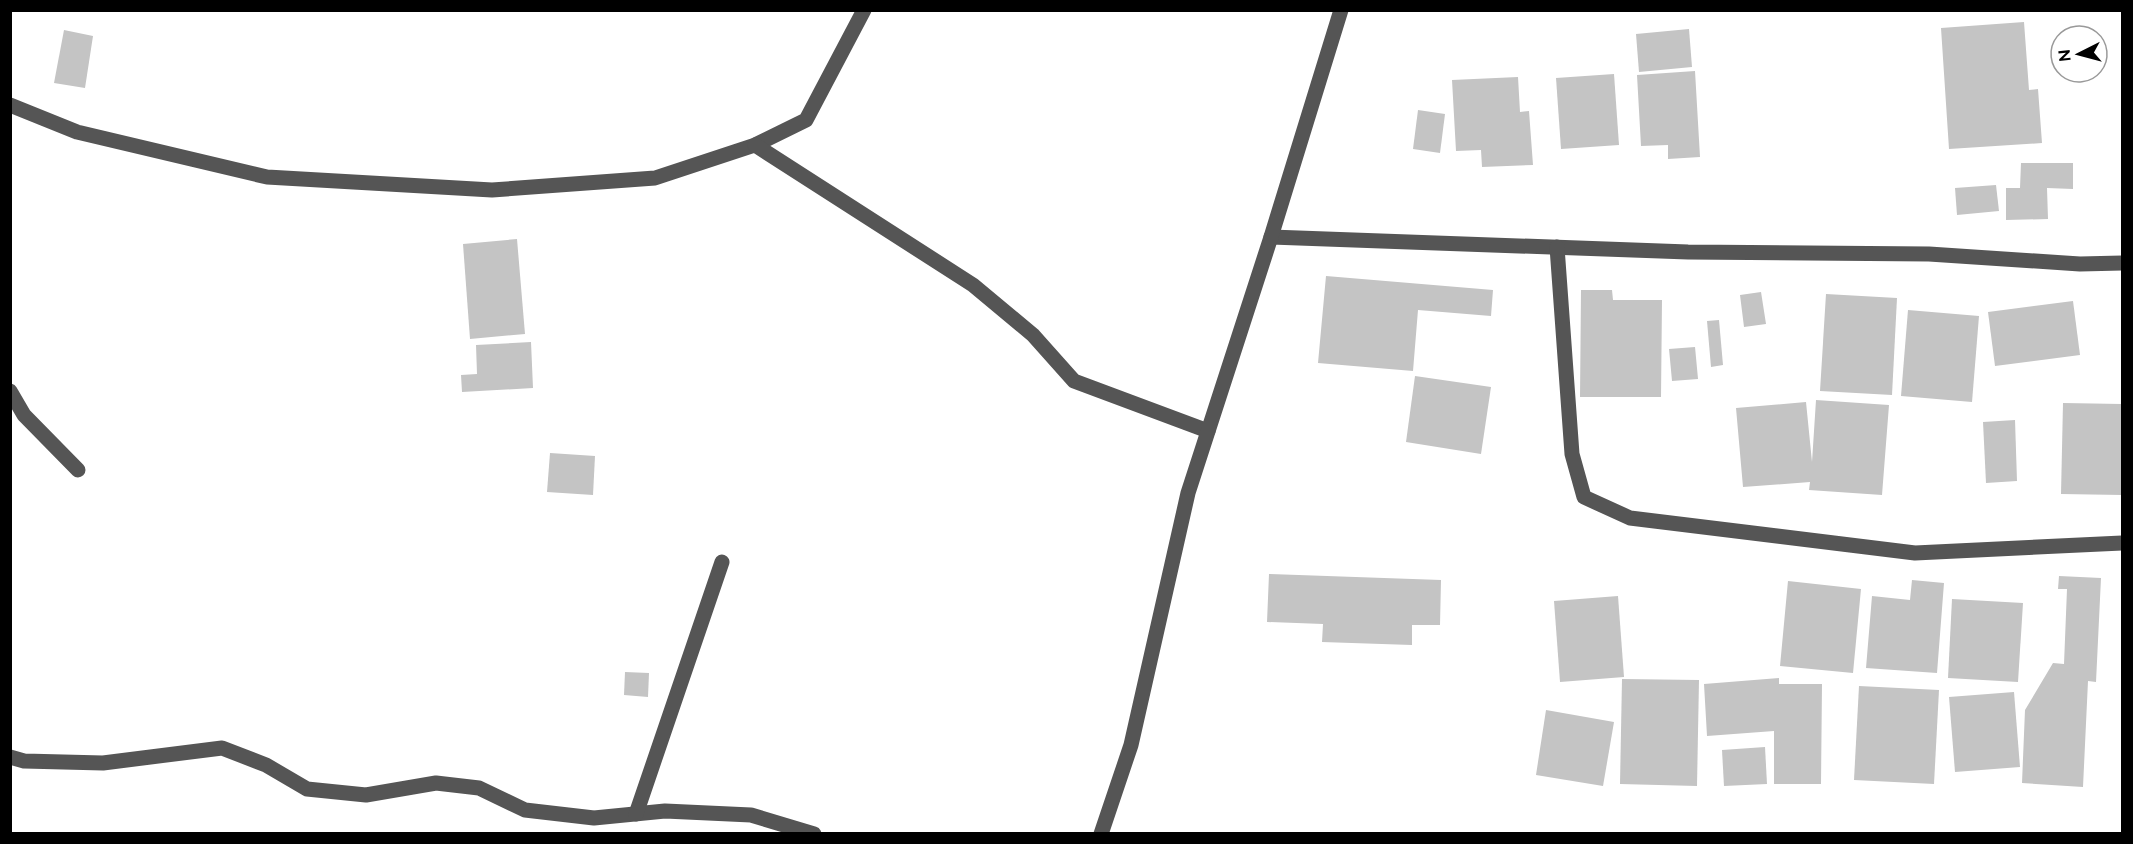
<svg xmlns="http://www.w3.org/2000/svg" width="2133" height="844" font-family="Raleway,sans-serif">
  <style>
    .building { fill: #c4c4c4 }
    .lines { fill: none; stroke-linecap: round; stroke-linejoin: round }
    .minor { stroke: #555; stroke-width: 15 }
  </style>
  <rect width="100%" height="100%" fill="#fff"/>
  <!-- building -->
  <g class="building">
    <path d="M2024,22L2029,90L2038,89L2042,143L1949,149L1941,28Z"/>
    <path d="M1689,29L1692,67L1639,72L1636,34Z"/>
    <path d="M64,30L93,36L85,88L54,83Z"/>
    <path d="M1695,71L1700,157L1668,159V145L1641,146L1637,75Z"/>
    <path d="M1614,74L1619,145L1561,149L1556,78Z"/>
    <path d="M1518,77L1520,112L1529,111L1533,165L1482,167L1481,150L1456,151L1452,80Z"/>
    <path d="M1418,110L1445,114L1440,153L1413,149Z"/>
    <path d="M2021,163H2073V189L2047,188L2048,219L2006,220V188H2020Z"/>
    <path d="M1996,185L1999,211L1957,215L1955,188Z"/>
    <path d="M517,239L525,334L470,339L463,244Z"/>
    <path d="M1326,276L1493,290L1491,316L1418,310L1413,371L1318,363Z"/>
    <path d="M1581,290H1612L1613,300H1662L1661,397H1580Z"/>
    <path d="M1761,292L1766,324L1744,327L1740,295Z"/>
    <path d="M1826,294L1897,298L1892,395L1820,391Z"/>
    <path d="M2073,301L2080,355L1995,366L1988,312Z"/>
    <path d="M1908,310L1979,316L1972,402L1901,396Z"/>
    <path d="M1719,320L1723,365L1711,367L1707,321Z"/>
    <path d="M531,342L533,388L462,392L461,375L477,374L476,345Z"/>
    <path d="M1695,347L1698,379L1672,381L1669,349Z"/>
    <path d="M1415,376L1491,387L1481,454L1406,442Z"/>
    <path d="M1816,400L1889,405L1882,495L1809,490L1810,482L1743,487L1736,408L1806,402L1812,462Z"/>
    <path d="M2063,403L2122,404V495L2061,494Z"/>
    <path d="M2015,420L2017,481L1986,483L1983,422Z"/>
    <path d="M550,453L595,456L593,495L547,492Z"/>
    <path d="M1269,574L1441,580L1440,625H1412V645L1322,642L1323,624L1267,622Z"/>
    <path d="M2059,576L2101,578L2096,682L2088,681L2083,787L2022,783L2025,710L2053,663L2064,664L2067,589H2058Z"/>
    <path d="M1912,580L1944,583L1937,673L1866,668L1872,596L1910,600Z"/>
    <path d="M1788,581L1861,589L1853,673L1780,666Z"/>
    <path d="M1618,596L1624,677L1560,682L1554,601Z"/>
    <path d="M1952,599L2023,603L2018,682L1948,678Z"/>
    <path d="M625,672L649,673L648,697L624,695Z"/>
    <path d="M1779,678V684H1822L1821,784H1774V731L1707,736L1704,684Z"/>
    <path d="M1622,679L1699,680L1697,786L1620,784Z"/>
    <path d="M1859,686L1939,690L1934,784L1854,780Z"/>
    <path d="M2014,692L2020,767L1955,772L1949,697Z"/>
    <path d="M1546,710L1614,722L1603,786L1536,775Z"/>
    <path d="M1765,747L1767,784L1724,786L1722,750Z"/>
  </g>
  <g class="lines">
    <!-- minor -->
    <g class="minor">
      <path d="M10,105L77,132L267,177L492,190L655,178L755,145L806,120L864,10"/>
      <path d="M755,145L973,285L1033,335L1074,381L1208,431"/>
      <path d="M1271,237L1688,252L1929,254L2080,264L2122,263"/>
      <path d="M1557,247L1572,454L1584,497L1630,518L1915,553L2122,543"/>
      <path d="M10,391L24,415L78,470"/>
      <path d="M10,757L24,761L103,763L222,748L266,765L307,789L366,795L436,783L479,788L525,810L594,818L665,811L751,815L814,834"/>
      <path d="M636,814L722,562"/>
      <path d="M1101,834L1131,745L1188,493L1271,237L1341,10"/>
    </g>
  </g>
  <!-- border -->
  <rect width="2133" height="844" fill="none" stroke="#000000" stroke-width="24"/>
  <!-- north arrow -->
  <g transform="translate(2079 54) rotate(264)"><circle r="28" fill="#ffffff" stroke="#999999" stroke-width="1.5"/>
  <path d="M0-4.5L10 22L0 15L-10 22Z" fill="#000000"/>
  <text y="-9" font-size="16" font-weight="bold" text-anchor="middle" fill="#000000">N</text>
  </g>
</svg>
